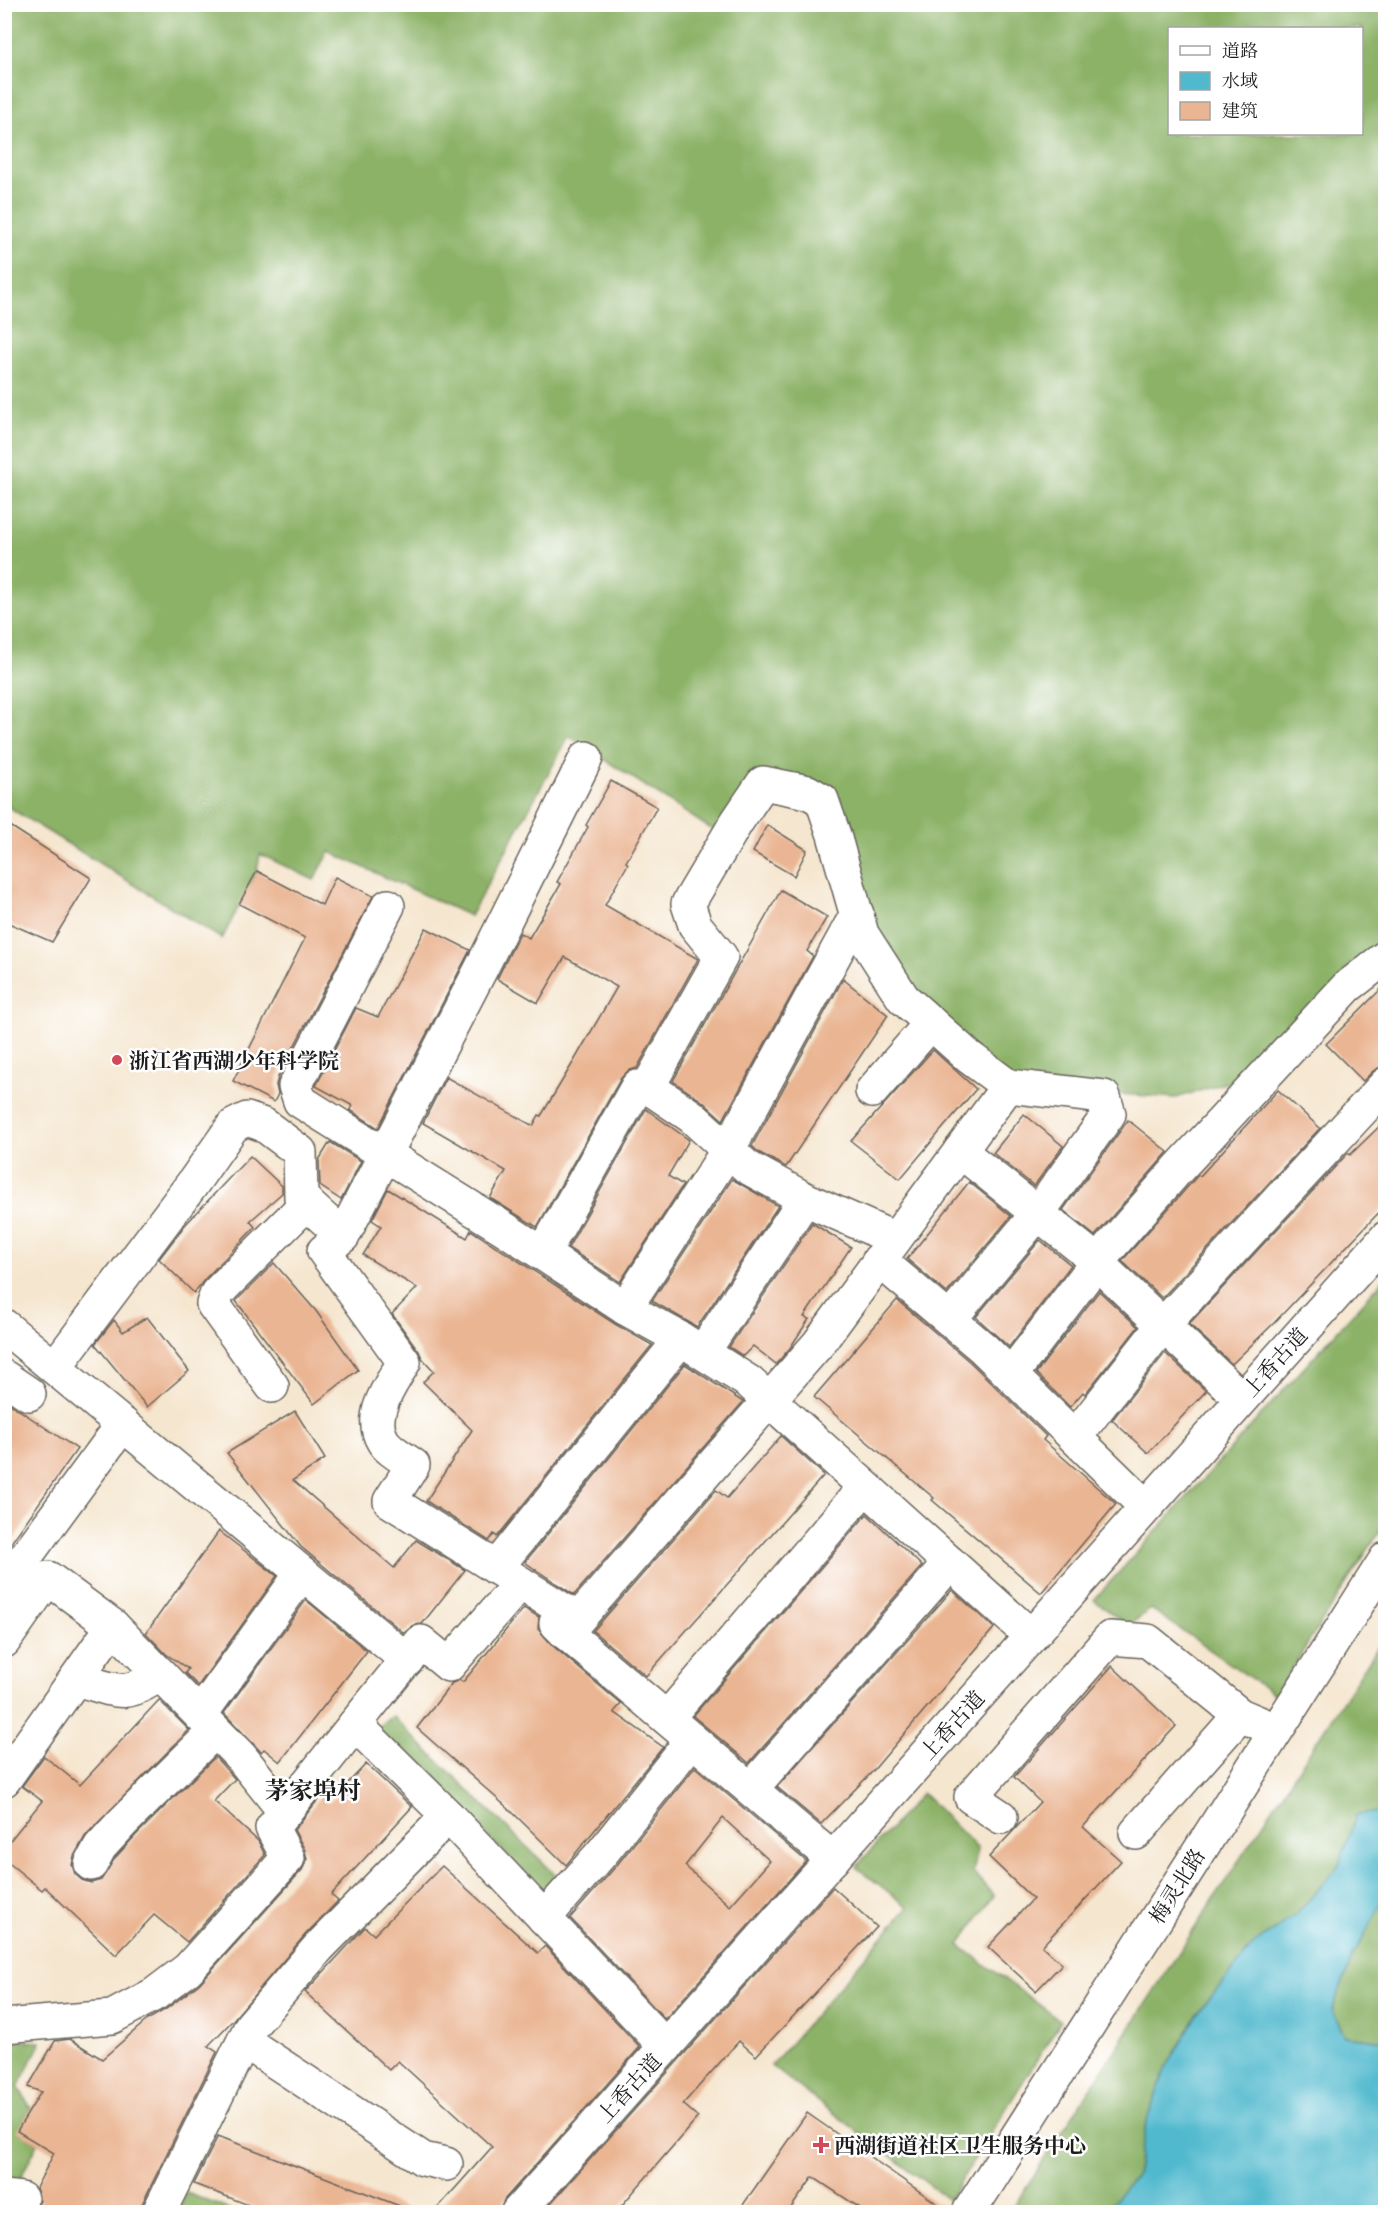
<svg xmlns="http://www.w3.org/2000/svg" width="1390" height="2217" font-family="'Gentium Book Plus','Noto Serif SC',serif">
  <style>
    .forest { fill: #8cb268; stroke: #546742; stroke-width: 1.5; fill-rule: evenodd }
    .water { fill: #51b9ce; stroke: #366a75; stroke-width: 1.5 }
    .building { fill: #eab593; fill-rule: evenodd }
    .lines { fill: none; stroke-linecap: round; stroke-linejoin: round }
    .minor-casing { stroke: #68635b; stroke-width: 36 }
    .minor { stroke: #fff; stroke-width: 33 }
    .poi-dot { fill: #d1495b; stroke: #fff; stroke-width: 2 }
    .labels { text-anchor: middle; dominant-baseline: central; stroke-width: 5; stroke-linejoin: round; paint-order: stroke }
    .poi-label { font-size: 21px; font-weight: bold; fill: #1c1c1c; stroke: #fff; text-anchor: start }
    .street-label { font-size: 21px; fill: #1c1c1c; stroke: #fff }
    .quarter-label { font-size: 24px; font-weight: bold; fill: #1c1c1c; stroke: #fff }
  </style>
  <rect width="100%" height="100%" fill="#fff"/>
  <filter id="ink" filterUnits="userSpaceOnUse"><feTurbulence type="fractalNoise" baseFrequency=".0167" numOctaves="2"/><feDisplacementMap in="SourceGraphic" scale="12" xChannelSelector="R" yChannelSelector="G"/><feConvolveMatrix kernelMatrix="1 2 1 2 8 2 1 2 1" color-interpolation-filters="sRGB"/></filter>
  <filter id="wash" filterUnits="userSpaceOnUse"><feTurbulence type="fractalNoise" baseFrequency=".008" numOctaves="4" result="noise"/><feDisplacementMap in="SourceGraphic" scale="24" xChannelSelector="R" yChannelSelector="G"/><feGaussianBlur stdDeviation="1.35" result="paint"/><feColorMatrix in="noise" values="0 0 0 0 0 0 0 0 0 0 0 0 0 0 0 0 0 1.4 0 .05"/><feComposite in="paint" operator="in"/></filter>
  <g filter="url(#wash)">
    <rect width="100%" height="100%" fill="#f5e6cf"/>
    <!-- forest -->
    <g class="forest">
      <path d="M4,5H1385V941L1232,1081L1176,1098L1008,1086L903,998L807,792L763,783L714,831L569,736L470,916L330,852L314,880L260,854L257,871L222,939L5,805ZM1170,28H1362V134H1170Z"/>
      <path d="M1385,1278V1523L1275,1695L1151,1609L1128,1626L1094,1600Z"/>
      <path d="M1385,1636V1826L1382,1812L1357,1814L1338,1867L1297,1914L1255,1943L1198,2013L1166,2068L1148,2117L1136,2176L1104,2212H1010Z"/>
      <path d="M392,1716L556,1875L543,1891L377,1728Z"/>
      <path d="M922,1793L978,1849L973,1872L994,1896L959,1945L1061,2021L949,2200L771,2066L908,1907L856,1867Z"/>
      <path d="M1385,1877V2041L1345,2036L1332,2010L1353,1956L1379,1907Z"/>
      <path d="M9,2040L41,2042L18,2087L31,2108L18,2131L38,2143L21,2177L5,2183L4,2060Z"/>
      <path d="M187,2193L235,2212H178Z"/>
    </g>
    <!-- water -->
    <path class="water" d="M1382,1812L1386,1826V1877L1380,1907L1353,1956L1332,2010L1345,2036L1385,2041V2212H1104L1136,2176L1148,2117L1166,2068L1198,2013L1255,1943L1297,1914L1338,1867L1357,1814Z"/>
    <g id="blocks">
      <!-- building -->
      <g class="building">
        <path d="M611,781L657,807L626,862L628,864L605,905L698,959L637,1068L628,1071L621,1078L537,1227L490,1198L506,1171L423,1123L446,1077L533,1126L539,1115L541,1116L574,1061L617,987L565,957L538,1003L497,979L520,933L529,938L561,884L557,882L588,827L586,825Z"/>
        <path d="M4,822L91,878L52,942L4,921Z"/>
        <path d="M767,825L807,850L794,876L753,852Z"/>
        <path d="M257,871L322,905L335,877L373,896L278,1077L276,1085L278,1094L274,1102L233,1081L305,938L239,904Z"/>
        <path d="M781,890L827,917L807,951L813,956L723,1120L702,1101L673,1081Z"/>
        <path d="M426,928L470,950L378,1128L350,1110L353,1106L316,1086L356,1008L378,1017Z"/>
        <path d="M843,979L888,1015L786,1167L758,1152L752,1146Z"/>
        <path d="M1386,984V1064L1373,1071L1363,1081L1326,1044Z"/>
        <path d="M933,1050L976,1089L900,1179L851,1141Z"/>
        <path d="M1278,1090L1320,1128L1162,1298L1122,1261L1192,1182L1198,1175L1200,1176Z"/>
        <path d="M646,1109L689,1140L668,1176L683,1185L620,1282L568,1248Z"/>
        <path d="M1024,1114L1063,1146L1034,1186L993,1153Z"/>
        <path d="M1128,1120L1168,1152L1095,1236L1063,1210Z"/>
        <path d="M1386,1120V1205L1274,1323L1232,1364L1189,1324L1348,1153L1350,1155Z"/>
        <path d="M330,1142L361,1161L341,1200L320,1186L319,1160Z"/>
        <path d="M250,1156L282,1186V1193L250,1221L255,1227L204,1280L194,1293L159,1259L185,1225Z"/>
        <path d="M732,1179L778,1206L697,1327L652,1301Z"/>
        <path d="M969,1182L1011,1216L947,1293L907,1259Z"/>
        <path d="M388,1189L467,1238L471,1230L615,1324L652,1345L497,1537L494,1534L489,1541L426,1501L472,1430L423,1382L434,1371L422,1358L419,1351L392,1314L417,1288L363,1255L381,1226L372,1220Z"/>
        <path d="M812,1223L851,1247L804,1317L809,1319L790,1348L776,1364L753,1346L743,1356L729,1347Z"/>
        <path d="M1040,1240L1071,1265L1009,1347L976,1317Z"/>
        <path d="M274,1263L316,1311L358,1370L314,1404L236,1301Z"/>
        <path d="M1099,1291L1138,1327L1085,1394L1083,1392L1070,1407L1036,1373Z"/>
        <path d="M897,1300L970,1362L1046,1436L1043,1440L1116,1504L1041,1593L932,1500L934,1498L814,1397Z"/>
        <path d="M147,1317L189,1371L147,1407L95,1344L114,1320L123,1332Z"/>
        <path d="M1165,1353L1206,1391L1148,1453L1112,1420Z"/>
        <path d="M685,1364L743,1402L574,1595L536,1570L525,1562Z"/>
        <path d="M4,1400L77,1449L4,1553Z"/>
        <path d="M295,1411L325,1459L293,1480L394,1568L416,1540L465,1570L422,1624L414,1625L404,1633L301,1547L227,1453Z"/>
        <path d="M781,1436L824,1475L646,1676L593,1631L716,1490L727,1498Z"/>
        <path d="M867,1514L922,1566L749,1763L693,1716Z"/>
        <path d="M219,1531L277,1576L198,1686L185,1673L188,1669L166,1654L146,1633Z"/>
        <path d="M952,1590L994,1628L872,1772L821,1824L777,1787Z"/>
        <path d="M306,1600L367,1651L280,1762L264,1749L261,1752L224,1713Z"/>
        <path d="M524,1608L539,1617L538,1629L553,1646L621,1704L614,1712L663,1747L566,1865L510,1810L417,1728L452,1683L460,1680L463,1682Z"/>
        <path d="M1112,1666L1176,1726L1083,1827L1121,1861L1042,1946L1062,1964L1036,1991L988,1947L1033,1899L989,1857L1040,1802L1014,1777Z"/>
        <path d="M159,1700L189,1730L86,1835L74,1856L72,1865L75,1874L82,1880L91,1883L101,1880L115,1858L136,1835L215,1757L235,1779L214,1801L258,1841L265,1855L187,1942L154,1915L116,1955L45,1887L42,1890L4,1859V1848L42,1801L22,1786L44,1756L80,1785Z"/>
        <path d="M366,1764L412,1807L331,1895L338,1901L305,1935L233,2020L208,2046L217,2052L142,2204L140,2212H33L40,2201L36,2188L54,2153L17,2131L41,2092L28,2087L55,2041L70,2039L102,2059L147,2020L166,2009L199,1984L302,1870L307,1860L305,1850L294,1830L321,1796L329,1803Z"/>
        <path d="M695,1767L806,1861L665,2019L570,1918L617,1865ZM723,1818L770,1861L730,1906L685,1866Z"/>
        <path d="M442,1866L538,1953L545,1946L640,2047L504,2200L500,2212H434L492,2147L398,2061L389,2070L305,1992L365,1927L374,1935Z"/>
        <path d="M833,1887L877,1927L756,2056L739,2041L683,2104L698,2117L616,2212H543Z"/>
        <path d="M807,2113L949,2212H866L813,2177L788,2212H738Z"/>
        <path d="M218,2136L410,2210L409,2212H267L194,2184Z"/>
      </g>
    </g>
  </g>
  <g filter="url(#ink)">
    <use href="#blocks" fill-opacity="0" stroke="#68635b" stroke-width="1.5"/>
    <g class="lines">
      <defs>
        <g id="minor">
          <path d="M586,758L481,969L343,1236L324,1251L404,1362C391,1385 367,1415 383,1441C389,1451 404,1458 413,1465L390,1501L565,1611L556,1623L566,1633L833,1859"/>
          <path d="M388,906L295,1086L300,1101L505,1229L625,1308L681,1339L749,1382L1031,1636"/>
          <path d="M648,1087L721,957L695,925L688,904L736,823L763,783L808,792L822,800L834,835L862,934L903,998L969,1057L1008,1086L1104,1097L1109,1114L1038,1213L950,1319"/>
          <path d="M872,1091L931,1023"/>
          <path d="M960,1151L1082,1249L1242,1399"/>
          <path d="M543,1254L637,1087H648L691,1116L747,1167L805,1199L895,1239"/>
          <path d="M879,1260L983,1348L1146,1507"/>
          <path d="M625,1308L728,1150L857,914"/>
          <path d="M4,1326L407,1660"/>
          <path d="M703,1352L805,1199"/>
          <path d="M55,1367L193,1183L233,1126L247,1119L264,1125L300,1152L301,1198L343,1236"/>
          <path d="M1011,1375L1097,1262L1178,1169L1347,987L1386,957"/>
          <path d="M4,1377L29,1394"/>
          <path d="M272,1386L213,1304L217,1293L307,1203"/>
          <path d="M1075,1437L1163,1325L1386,1084"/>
          <path d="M496,1568L681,1339"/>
          <path d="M520,1583L449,1665L421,1642L355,1724L448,1816L666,2047"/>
          <path d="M4,1586L123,1424"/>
          <path d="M113,1626L241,1757L285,1812"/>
          <path d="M566,1633L819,1343L1008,1086"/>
          <path d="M4,1641L48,1578L113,1626L4,1780"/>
          <path d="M76,1679C116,1690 124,1700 160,1674"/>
          <path d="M200,1715L302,1573"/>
          <path d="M667,1718L865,1487"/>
          <path d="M751,1789L950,1563"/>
          <path d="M1001,1817L971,1797L1110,1638L1148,1641L1240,1715L1276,1730"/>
          <path d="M1136,1833L1240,1715"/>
          <path d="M91,1864L100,1847L123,1822L215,1731"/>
          <path d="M544,1918L602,1853L692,1740"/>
          <path d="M4,2026L112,2017L155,1994L188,1969L288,1858L272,1828L355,1724"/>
          <path d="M244,2041L423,2159L446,2164"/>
          <path d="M4,2197L21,2199"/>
          <path d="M159,2212L251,2026L319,1947L448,1816"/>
          <path d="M518,2212L1386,1238"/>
          <path d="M969,2212L1386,1559"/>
        </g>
      </defs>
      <!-- minor casing -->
      <use href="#minor" class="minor-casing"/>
      <!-- minor -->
      <use href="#minor" class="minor"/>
    </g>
  </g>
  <!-- markers -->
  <g class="poi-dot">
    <circle cx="117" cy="1060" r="6"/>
    <path d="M818 2136h6v6h6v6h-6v6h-6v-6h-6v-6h6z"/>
  </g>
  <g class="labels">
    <!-- poi labels -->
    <g class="poi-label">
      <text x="129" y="1060">浙江省西湖少年科学院</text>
      <text x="834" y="2145">西湖街道社区卫生服务中心</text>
    </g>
    <!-- street labels -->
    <g class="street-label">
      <text transform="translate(1275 1362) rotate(-48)">上香古道</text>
      <text transform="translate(952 1725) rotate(-48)">上香古道</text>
      <text transform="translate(1177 1886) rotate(-58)">梅灵北路</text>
      <text transform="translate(629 2088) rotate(-48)">上香古道</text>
    </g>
    <!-- quarter labels -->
    <g class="quarter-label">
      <text x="313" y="1790">茅家埠村</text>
    </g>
  </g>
  <!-- margin -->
  <rect width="1390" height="2217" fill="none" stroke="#fff" stroke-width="24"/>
  <!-- legend -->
  <rect x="1168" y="27" width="195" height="108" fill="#ffffff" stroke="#a4a4a4" stroke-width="1.5"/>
  <rect x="1180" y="46" width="30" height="9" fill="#ffffff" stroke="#a4a4a4" stroke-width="1.5"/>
  <text x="1222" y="57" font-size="18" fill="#1c1c1c">道路</text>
  <rect x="1180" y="72" width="30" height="18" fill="#51b9ce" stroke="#a4a4a4" stroke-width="1.5"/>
  <text x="1222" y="87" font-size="18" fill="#1c1c1c">水域</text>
  <rect x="1180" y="102" width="30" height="18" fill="#eab593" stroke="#a4a4a4" stroke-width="1.5"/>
  <text x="1222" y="117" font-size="18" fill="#1c1c1c">建筑</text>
</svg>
